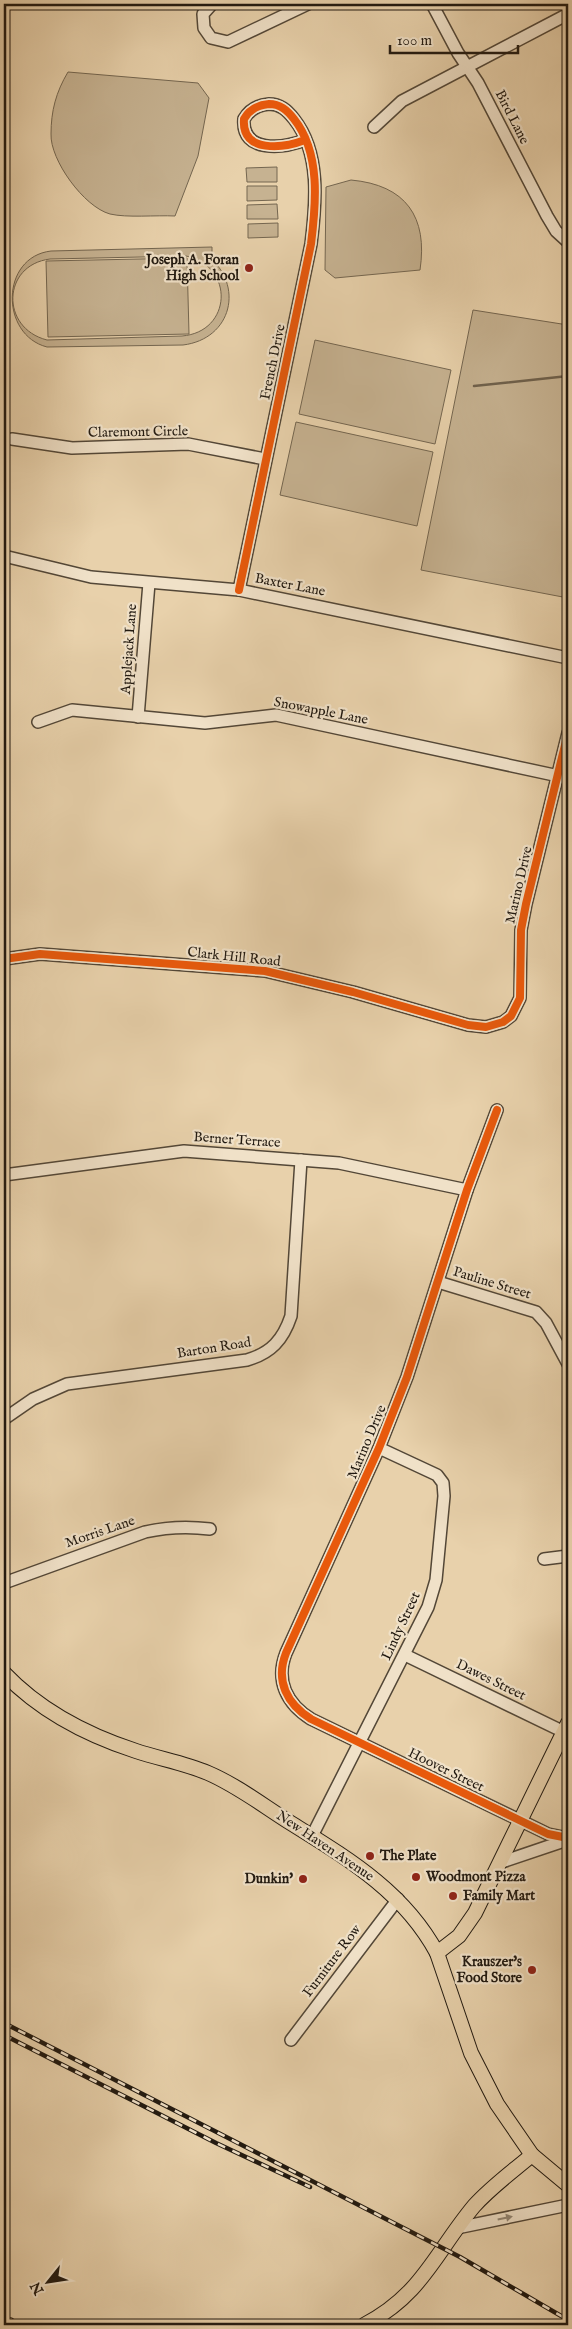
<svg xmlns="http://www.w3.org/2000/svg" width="572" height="2329" font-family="'IM FELL English',serif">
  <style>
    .green { fill: #c6b291; stroke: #746650; fill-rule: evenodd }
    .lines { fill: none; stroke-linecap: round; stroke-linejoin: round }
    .stream { stroke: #70624d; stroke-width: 2.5 }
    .minor-casing { stroke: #534737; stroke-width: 14 }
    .major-casing { stroke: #211910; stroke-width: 16 }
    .minor { stroke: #f0e1c8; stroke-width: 11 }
    .major { stroke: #e8d1ab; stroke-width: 14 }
    .rail-casing { stroke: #211910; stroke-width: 4.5 }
    .rail { stroke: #f0e1c8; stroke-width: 2.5; stroke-dasharray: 8; stroke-linecap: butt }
    .cycleway-casing { stroke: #f0e1c8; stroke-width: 11 }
    .cycleway { stroke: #e8590c; stroke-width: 8 }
    .oneway { fill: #938775 }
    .poi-dot { fill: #8f2418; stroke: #f0e1c8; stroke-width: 2 }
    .labels { text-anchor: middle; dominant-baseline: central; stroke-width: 4.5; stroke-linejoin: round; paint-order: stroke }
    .street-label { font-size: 14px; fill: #211910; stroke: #f0e1c8 }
    .poi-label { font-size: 14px; font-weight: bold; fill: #211910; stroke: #f0e1c8; text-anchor: end }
  </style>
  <rect width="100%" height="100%" fill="#e8d1ab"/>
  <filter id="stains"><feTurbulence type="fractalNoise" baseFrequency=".004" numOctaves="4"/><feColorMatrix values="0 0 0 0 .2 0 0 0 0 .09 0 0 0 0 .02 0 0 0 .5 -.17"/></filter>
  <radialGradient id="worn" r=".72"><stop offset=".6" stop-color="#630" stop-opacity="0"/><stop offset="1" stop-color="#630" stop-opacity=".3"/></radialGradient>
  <!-- green -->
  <g class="green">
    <path d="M68,72L198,83L209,98L198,156L175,216C156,215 127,218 110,214C84,207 50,160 51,134C51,111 56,92 68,72Z"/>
    <path d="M277,167V182H247L246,168Z"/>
    <path d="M351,180C406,185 428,217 420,270L335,278L325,270L326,187Z"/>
    <path d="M277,186V200L247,201V186Z"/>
    <path d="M277,204L278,219H247V205Z"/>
    <path d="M278,223V237L248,238V224Z"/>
    <path d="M212,247V255H207C245,285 232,339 183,345L47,347C0,335 0,257 51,251ZM186,256C235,266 232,332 182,336L47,340C0,328 2,265 50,259Z"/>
    <path d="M187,258L189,334L48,337L46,261Z"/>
    <path d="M473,310L568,325V598L421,570Z"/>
    <path d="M315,340L451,370L435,444L299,414Z"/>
    <path d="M296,422L433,452L417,526L280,495Z"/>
    <path d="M568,1966V2027L565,2012Z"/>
  </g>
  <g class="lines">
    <!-- stream -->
    <path class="stream" d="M474,386L568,376"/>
    <defs>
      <g id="minor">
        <path d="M212,4L203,14L204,28L211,38L228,42L308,4"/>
        <path d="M432,4L458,53L478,83L547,216L556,231L568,242"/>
        <path d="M374,127L402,101L568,14"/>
        <path d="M12,439L72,448L188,444L265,459"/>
        <path d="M4,556L91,577L239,590L568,658"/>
        <path d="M239,590L311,244C316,204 321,153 294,119C287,110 280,104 269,104C258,105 249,110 244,119C241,154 284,148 305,140"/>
        <path d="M138,717L149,583"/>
        <path d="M38,722L72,710L205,723L276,715L568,778"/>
        <path d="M4,959L40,954L265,971L353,992L468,1025L486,1027L503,1022L511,1016L520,998L521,930L526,904L568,733"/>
        <path d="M497,1110L467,1190L407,1377L379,1448L286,1653C275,1681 287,1704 311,1719L548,1834L568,1838"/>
        <path d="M4,1175L184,1151L339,1163L467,1190"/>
        <path d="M438,1282L536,1312L546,1323L568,1364"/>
        <path d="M4,1419L33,1399L67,1384L247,1360C271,1353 283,1340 291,1316L301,1160"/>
        <path d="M544,1559L568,1556"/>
        <path d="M4,1583L145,1532C167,1527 187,1526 210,1529"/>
        <path d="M405,1655L564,1732"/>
        <path d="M312,1836L428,1607L436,1580L444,1496L443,1483L437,1475L379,1448"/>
        <path d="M502,1862L567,1840"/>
        <path d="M291,2040L398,1899"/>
        <path d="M457,2228L568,2205"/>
      </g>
      <g id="major">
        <path d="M4,1673C40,1711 87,1735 136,1751C160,1759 185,1763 208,1773C236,1785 261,1804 286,1820C345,1857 403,1890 437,1953L471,2053L497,2104L532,2155L568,2185"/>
        <path d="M437,1953L459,1936L475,1913L568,1723"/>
        <path d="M4,2325H9"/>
        <path d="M364,2325C422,2295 435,2253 474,2206C491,2187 513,2171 532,2155"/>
      </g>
    </defs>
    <!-- minor casing -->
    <use href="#minor" class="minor-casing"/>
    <!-- major casing -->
    <use href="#major" class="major-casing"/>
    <!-- minor -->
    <use href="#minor" class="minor"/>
    <!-- major -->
    <use href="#major" class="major"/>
    <defs>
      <g id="rail">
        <path d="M4,2023L460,2257L568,2320"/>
        <path d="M4,2035L216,2143L310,2187"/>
      </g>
    </defs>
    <!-- rail casing -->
    <use href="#rail" class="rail-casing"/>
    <!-- rail -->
    <use href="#rail" class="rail"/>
    <defs>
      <g id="cycleway">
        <path d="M239,590L311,244C316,204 321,153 294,119C287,110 280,104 269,104C258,105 249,110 244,119C241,154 284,148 305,140"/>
        <path d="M4,959L40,954L265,971L353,992L468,1025L486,1027L503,1022L511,1016L520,998L521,930L526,904L568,733"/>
        <path d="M497,1110L467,1190L407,1377L379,1448L286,1653C275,1681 287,1704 311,1719L548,1834L568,1838"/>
      </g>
    </defs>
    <!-- cycleway casing -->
    <use href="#cycleway" class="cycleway-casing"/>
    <!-- cycleway -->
    <use href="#cycleway" class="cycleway"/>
  </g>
  <!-- one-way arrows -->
  <defs><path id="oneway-solid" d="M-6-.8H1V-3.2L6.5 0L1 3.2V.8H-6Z" transform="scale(1.25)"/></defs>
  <use class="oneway" href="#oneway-solid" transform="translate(505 2218) rotate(-12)"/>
  <!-- markers -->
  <g class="poi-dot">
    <circle cx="249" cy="268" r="5"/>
    <circle cx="370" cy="1856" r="5"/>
    <circle cx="416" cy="1877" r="5"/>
    <circle cx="303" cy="1879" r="5"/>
    <circle cx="453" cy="1896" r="5"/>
    <circle cx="532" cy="1970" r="5"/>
  </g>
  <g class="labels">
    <!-- street labels -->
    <g class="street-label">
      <text transform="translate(512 117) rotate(63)">Bird Lane</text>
      <text transform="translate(273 362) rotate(-78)">French Drive</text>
      <text transform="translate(138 432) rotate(-1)">Claremont Circle</text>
      <text transform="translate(290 585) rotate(11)">Baxter Lane</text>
      <text transform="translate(129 649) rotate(-86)">Applejack Lane</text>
      <text transform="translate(321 711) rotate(11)">Snowapple Lane</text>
      <text transform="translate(519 885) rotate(-77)">Marino Drive</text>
      <text transform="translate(234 957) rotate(6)">Clark Hill Road</text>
      <text transform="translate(237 1140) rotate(4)">Berner Terrace</text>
      <text transform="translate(492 1283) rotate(17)">Pauline Street</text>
      <text transform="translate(214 1348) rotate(-9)">Barton Road</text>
      <text transform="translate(367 1442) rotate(-67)">Marino Drive</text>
      <text transform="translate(100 1532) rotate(-19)">Morris Lane</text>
      <text transform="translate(401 1626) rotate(-65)">Lindy Street</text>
      <text transform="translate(491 1680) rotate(26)">Dawes Street</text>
      <text transform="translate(446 1770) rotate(26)">Hoover Street</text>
      <text transform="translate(325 1846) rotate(34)">New Haven Avenue</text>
      <text transform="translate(332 1961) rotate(-53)">Furniture Row</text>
    </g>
    <!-- poi labels -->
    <g class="poi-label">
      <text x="239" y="260">Joseph A. Foran<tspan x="239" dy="16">High School</tspan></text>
      <text x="380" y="1856" text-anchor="start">The Plate</text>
      <text x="426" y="1877" text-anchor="start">Woodmont Pizza</text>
      <text x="293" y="1879">Dunkin'</text>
      <text x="463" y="1896" text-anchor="start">Family Mart</text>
      <text x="522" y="1962">Krauszer's<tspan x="522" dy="16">Food Store</tspan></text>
    </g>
  </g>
  <!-- margin -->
  <rect width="572" height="2329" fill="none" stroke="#e8d1ab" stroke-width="20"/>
  <rect x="5" y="5" width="562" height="2319" fill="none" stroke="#211910" stroke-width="2.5"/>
  <rect x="10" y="10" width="552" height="2309" fill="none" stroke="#211910"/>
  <!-- north arrow -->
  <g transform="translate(48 2282) rotate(240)" stroke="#f0e1c8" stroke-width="4" paint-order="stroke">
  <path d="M0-4L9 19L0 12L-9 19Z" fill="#211910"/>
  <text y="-8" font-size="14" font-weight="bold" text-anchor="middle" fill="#211910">N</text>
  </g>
  <!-- scale -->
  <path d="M390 45v8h128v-8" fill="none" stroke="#211910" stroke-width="2.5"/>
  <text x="397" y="45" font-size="15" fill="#211910" stroke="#f0e1c8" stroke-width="4" paint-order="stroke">100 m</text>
  <rect width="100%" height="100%" filter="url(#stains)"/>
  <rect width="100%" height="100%" fill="url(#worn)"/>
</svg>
